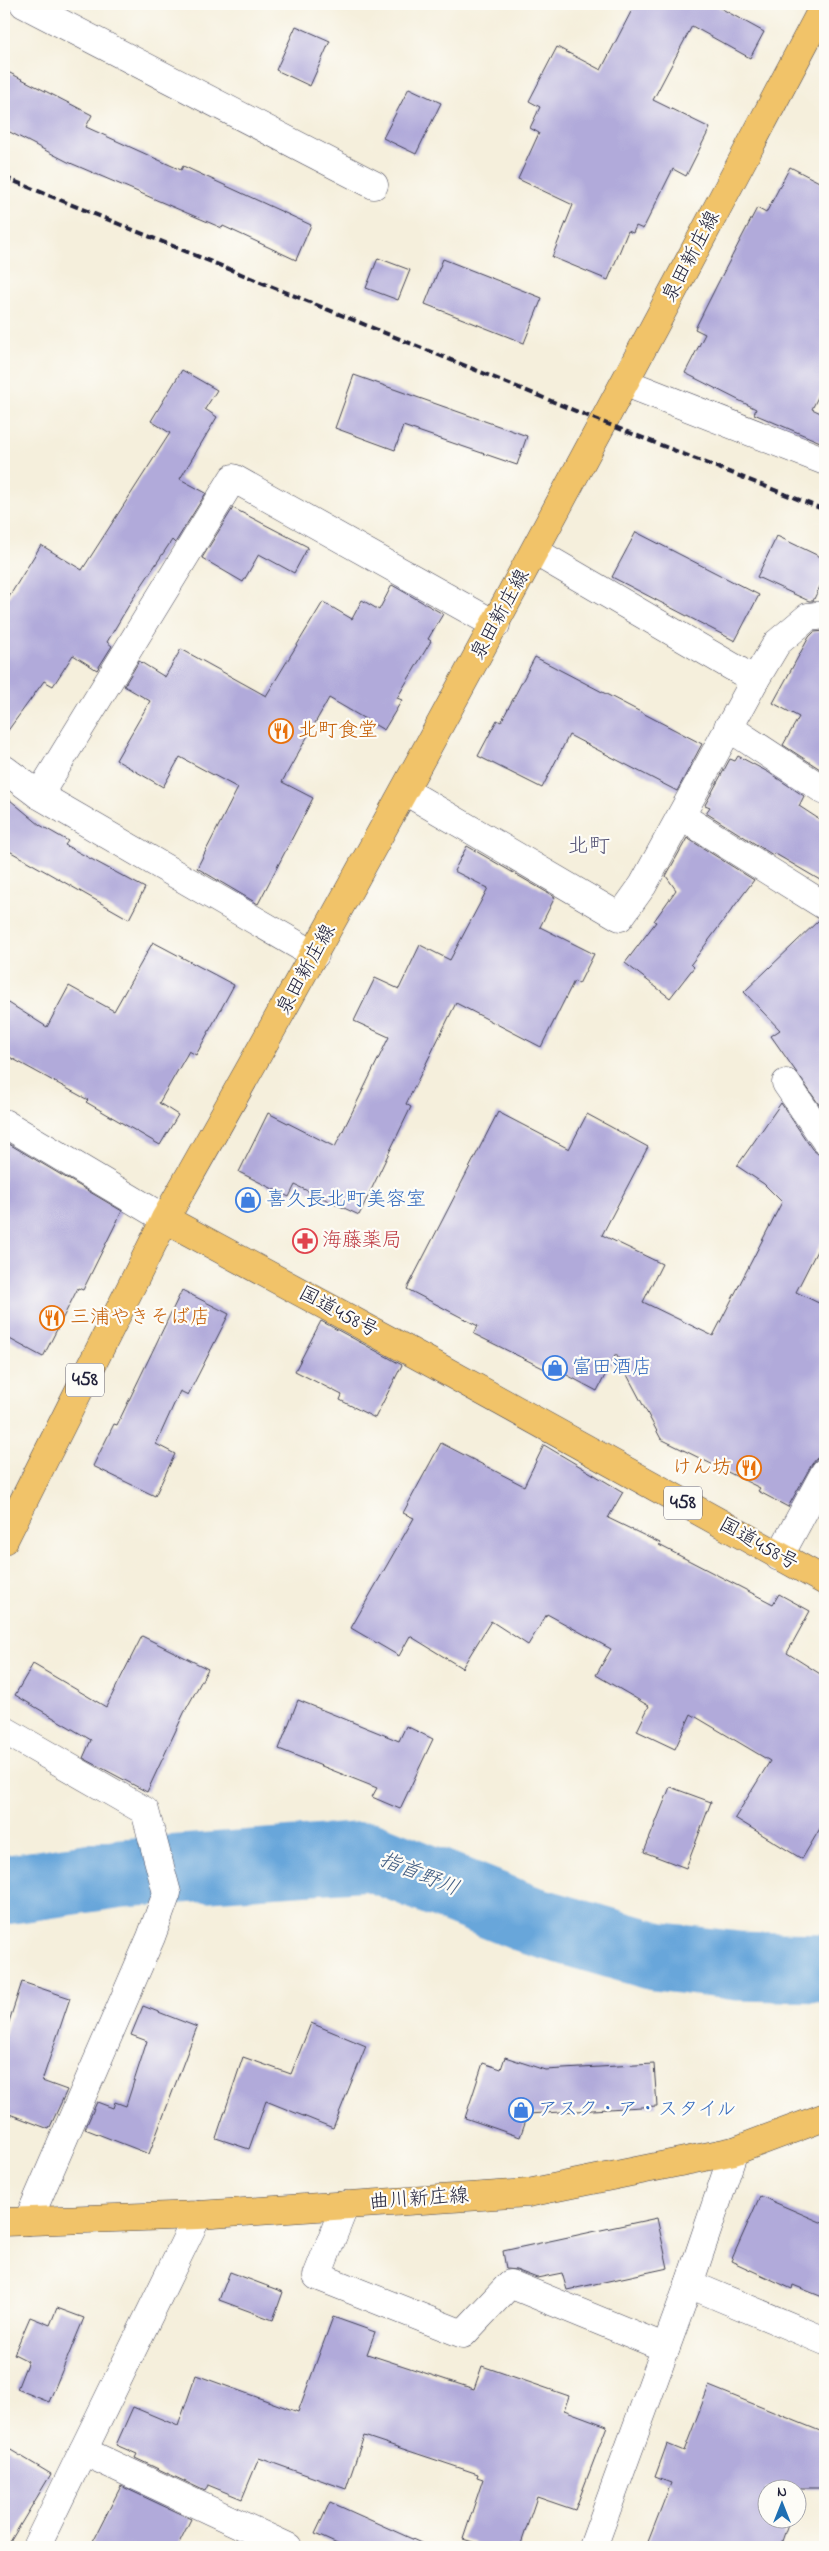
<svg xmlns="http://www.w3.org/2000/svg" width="829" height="2551" font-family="'Indie Flower','Klee One',sans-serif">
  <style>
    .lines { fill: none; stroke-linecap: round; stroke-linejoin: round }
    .river { stroke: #67a6da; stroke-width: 69 }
    .building { fill: #b1aada }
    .minor-casing { stroke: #424153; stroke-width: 29 }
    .major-casing { stroke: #424153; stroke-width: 29 }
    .highway-casing { stroke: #424153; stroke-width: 29 }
    .minor { stroke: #fff; stroke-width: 28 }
    .major { stroke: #f1c369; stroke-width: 28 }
    .highway { stroke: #f1c369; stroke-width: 28 }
    .rail { stroke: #22223b; stroke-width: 4; stroke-dasharray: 8 4; stroke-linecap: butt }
    .labels { text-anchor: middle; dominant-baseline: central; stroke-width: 4.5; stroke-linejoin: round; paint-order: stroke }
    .shield { fill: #fdfcf7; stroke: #646373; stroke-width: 1 }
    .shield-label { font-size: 19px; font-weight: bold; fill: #22223b }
    .street-label { font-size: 20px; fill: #22223b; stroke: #fdfcf7 }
    .food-label { font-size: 20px; fill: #c56008; stroke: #fdfcf7; text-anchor: start }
    .shop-label { font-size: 20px; fill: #366cbe; stroke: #fdfcf7; text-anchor: start }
    .health-label { font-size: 20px; fill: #be3a42; stroke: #fdfcf7; text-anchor: start }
    .neighbourhood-label { font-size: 21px; fill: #545273; stroke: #fdfcf7 }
    .water-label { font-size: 21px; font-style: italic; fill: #415d83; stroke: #fdfcf7 }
  </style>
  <rect width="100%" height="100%" fill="#fdfcf7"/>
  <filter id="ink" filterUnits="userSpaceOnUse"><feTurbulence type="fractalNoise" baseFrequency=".02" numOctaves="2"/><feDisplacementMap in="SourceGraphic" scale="10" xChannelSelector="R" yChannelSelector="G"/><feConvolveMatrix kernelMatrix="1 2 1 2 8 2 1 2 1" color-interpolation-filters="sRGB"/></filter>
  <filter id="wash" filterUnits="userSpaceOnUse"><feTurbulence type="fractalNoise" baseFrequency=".0096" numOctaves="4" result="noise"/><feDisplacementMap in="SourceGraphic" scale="20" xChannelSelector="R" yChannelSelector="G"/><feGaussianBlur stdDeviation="1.12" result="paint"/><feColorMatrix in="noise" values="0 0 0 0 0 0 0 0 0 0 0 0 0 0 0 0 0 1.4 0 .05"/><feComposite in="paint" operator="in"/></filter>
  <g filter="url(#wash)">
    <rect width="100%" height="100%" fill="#f5efdc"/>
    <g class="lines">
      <!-- river -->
      <path class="river" d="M4,1890L122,1873L370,1856L530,1920L655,1956L738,1966L825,1968"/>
    </g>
    <g id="blocks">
      <!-- building -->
      <g class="building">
        <path d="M635,4H713L764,32L750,58L692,26L653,100L710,128L686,176L673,169L643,229L636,226L633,233L628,231L608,280L552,257L573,205L518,179L539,133L530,128L540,107L529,101L557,47L601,70Z"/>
        <path d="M296,26L330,41L310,86L276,70Z"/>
        <path d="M4,70L92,115L86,127L181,170L183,166L311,225L296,260L223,226L222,228L68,162L4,129Z"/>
        <path d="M409,88L441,103L416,154L383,138Z"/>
        <path d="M790,167L825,185V383L812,409L825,415V444L754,414L756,409L685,373L705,334L695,329L717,285L757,208L766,213Z"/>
        <path d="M378,258L410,270L398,300L366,288Z"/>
        <path d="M443,259L542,298L524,343L425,304Z"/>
        <path d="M182,370L217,390L205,409L217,417L180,479L206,493L175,543L172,540L132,600L107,642L112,646L97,670L73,655L53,686L44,681L4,736V605L41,545L82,570L170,433L151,421Z"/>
        <path d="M354,375L527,436L517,465L403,426L395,450L335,428Z"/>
        <path d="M233,508L308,547L294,573L259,554L243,582L202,558Z"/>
        <path d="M636,532L759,595L735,641L612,577Z"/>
        <path d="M777,536L825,559V576L813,601H809L757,577Z"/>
        <path d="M392,585L443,614L428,639L431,641L397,698L402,700L384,730L329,698L282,782L313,798L258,904L197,868L238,788L180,757L163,787L116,760L150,701L124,686L139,661L165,677L181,649L266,696L323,602L352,619L362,600L379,610Z"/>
        <path d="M825,631V758L820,769L783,745L799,717L773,703L809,637L814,632Z"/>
        <path d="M535,657L702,744L677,791L569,735L542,788L478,756L497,720L501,722Z"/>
        <path d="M738,756L768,772L804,796L799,806L825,823V883L774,853L773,855L706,813L710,807L705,805L730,759L735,761Z"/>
        <path d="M4,795L40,825L68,841L65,845L145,888L129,919L4,848Z"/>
        <path d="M687,838L754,880L691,964L694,967L670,998L625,963L656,922L654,921L676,890L666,876Z"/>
        <path d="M467,846L555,897L540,927L594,954L579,984L574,981L541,1047L456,1003L406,1104L411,1107L359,1215L295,1185L289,1197L239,1172L268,1113L335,1147L389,1037L354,1021L375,978L399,989L420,945L450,960L488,888L454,871Z"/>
        <path d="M819,920L825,922V1113L771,1036L780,1030L744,992Z"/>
        <path d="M153,942L234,985L196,1055L189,1051L159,1103L178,1115L160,1145L86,1102L88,1100L4,1054V1000L47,1027L69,986L114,1011Z"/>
        <path d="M781,1103L812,1149L818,1154L825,1155V1235L796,1292L825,1306V1456L817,1458L812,1464L788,1507L758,1491L760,1488L661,1439L616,1354L597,1391L565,1374L563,1378L474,1334L478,1326L407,1289L498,1112L569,1149L587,1114L648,1147L602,1235L662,1264L643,1302L713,1336L782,1202L764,1184L737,1166Z"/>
        <path d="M4,1141L122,1211L83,1290L78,1288L43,1357L4,1336Z"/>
        <path d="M182,1290L229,1314L188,1395L180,1391L156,1444L175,1454L155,1496L93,1466L114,1424L117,1425Z"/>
        <path d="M321,1321L402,1365L375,1418L340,1400L342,1395L295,1371Z"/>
        <path d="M441,1443L524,1486L544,1445L623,1492L608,1518L660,1543L659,1545L773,1604L779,1594L810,1611L787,1653L825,1677V1820L802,1859L735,1818L770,1761L691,1714L675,1749L637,1731L649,1706L596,1675L611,1649L547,1614L528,1645L491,1621L462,1668L410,1636L399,1656L351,1628L414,1518L403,1513Z"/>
        <path d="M142,1636L208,1669L184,1713L147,1792L83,1758L91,1740L15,1695L33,1664L106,1707Z"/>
        <path d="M298,1700L399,1741L406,1726L433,1739L400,1809L372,1797L377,1788L279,1749Z"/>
        <path d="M670,1787L711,1802L686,1868L644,1852Z"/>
        <path d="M22,1982L70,1998L42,2081L67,2090L49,2129L4,2112V2037Z"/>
        <path d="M143,2006L197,2027L149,2154L85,2129L97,2102L113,2108L115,2102L126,2106L147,2041L131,2035Z"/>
        <path d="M311,2023L366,2046L333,2128L266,2101L249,2149L216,2138L243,2057L291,2074Z"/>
        <path d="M505,2057L545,2070L654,2064L657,2106L528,2114L520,2137L465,2118L483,2063L501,2069Z"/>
        <path d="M760,2196L825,2224V2298L793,2285L792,2289L731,2261Z"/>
        <path d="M657,2218L668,2268L567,2290L562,2273L537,2278L516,2270L506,2269L503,2251Z"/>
        <path d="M230,2272L283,2292L273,2320L219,2300Z"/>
        <path d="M57,2308L84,2318L49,2402L17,2389L28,2361L14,2354L30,2317L50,2325Z"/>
        <path d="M333,2317L375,2332L367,2354L474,2389L482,2366L569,2396L564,2410L607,2426L575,2510L537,2497L520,2547H489L463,2539L483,2479L477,2477L478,2474L364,2436L346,2489L259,2458L242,2499L208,2485L205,2491L135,2458L137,2454L116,2445L133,2407L178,2426L196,2375L298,2412Z"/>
        <path d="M709,2386L825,2433V2488H800L796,2499V2488H766V2518H790L780,2547H646L671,2483L655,2477L667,2444L684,2451Z"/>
        <path d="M4,2446L51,2474L7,2547H4Z"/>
        <path d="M121,2486L191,2519L177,2547H90Z"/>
        <path d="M330,2502L430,2547H344L315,2534Z"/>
      </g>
    </g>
  </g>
  <g filter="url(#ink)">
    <use href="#blocks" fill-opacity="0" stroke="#424153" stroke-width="1"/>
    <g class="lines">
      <defs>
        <g id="minor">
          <path d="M24,4L374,185"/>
          <path d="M626,383L825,461"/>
          <path d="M755,680L777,643L808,617L825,615"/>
          <path d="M728,727L825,791"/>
          <path d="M4,769L39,795L315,955"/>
          <path d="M405,791L620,917L643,885L755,680L536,552"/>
          <path d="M39,795L233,478L496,625"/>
          <path d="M681,816L825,906"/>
          <path d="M786,1083L825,1140"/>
          <path d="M4,1123L165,1219"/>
          <path d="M779,1557L825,1472"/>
          <path d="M4,1730L145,1811L167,1893L151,1937L28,2221"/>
          <path d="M345,2205L317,2276L463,2334L510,2284L666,2348"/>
          <path d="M689,2284L825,2341"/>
          <path d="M83,2451L288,2547"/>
          <path d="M36,2547L198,2215"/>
          <path d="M593,2547L689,2284L734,2151"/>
        </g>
        <g id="major">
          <path d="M165,1219C393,818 610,412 825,4"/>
          <path d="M4,2222L198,2215L528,2193L734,2151L825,2117"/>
        </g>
        <path id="highway" d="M4,1540L165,1219L435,1365L825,1581"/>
      </defs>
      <!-- minor casing -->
      <use href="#minor" class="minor-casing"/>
      <!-- major casing -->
      <use href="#major" class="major-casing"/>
      <!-- highway casing -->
      <use href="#highway" class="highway-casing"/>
      <!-- minor -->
      <use href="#minor" class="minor"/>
      <!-- major -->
      <use href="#major" class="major"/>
      <!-- highway -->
      <use href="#highway" class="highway"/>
      <!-- rail -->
      <path class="rail" d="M4,177L605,423L825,510"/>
    </g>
  </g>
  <!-- icons -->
  <defs>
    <symbol id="restaurant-ring" viewBox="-11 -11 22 22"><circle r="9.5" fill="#fdfcf7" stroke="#e8710a" stroke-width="1.5"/><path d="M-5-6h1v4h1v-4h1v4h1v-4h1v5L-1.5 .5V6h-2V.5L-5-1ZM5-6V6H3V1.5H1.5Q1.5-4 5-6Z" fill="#e8710a"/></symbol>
    <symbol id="shop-ring" viewBox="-11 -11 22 22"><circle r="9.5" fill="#fdfcf7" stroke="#3f7fe0" stroke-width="1.5"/><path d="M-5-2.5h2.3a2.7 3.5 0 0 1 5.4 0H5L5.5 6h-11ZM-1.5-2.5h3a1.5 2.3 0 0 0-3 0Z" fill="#3f7fe0"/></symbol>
    <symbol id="pharmacy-ring" viewBox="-11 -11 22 22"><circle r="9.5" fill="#fdfcf7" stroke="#e0444e" stroke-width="1.5"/><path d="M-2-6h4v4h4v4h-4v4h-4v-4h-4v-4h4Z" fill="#e0444e"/></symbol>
  </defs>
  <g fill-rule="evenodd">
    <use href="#restaurant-ring" x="267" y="717" width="28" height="28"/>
    <use href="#shop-ring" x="234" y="1186" width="28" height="28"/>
    <use href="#pharmacy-ring" x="291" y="1227" width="28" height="28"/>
    <use href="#restaurant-ring" x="38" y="1304" width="28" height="28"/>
    <use href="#shop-ring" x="541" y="1354" width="28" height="28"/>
    <use href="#restaurant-ring" x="735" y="1454" width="28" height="28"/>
    <use href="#shop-ring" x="507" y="2096" width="28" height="28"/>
  </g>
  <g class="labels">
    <!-- shield labels -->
    <g class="shield">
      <rect x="66" y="1363.5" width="38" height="33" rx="4"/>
      <rect x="664" y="1486.5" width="38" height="33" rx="4"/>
    </g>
    <g class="shield-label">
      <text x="85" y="1380">458</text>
      <text x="683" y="1503">458</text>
    </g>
    <!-- street labels -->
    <g class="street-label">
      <text transform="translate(692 257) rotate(-62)">泉田新庄線</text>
      <text transform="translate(501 615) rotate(-61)">泉田新庄線</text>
      <text transform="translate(307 970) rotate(-61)">泉田新庄線</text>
      <text transform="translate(338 1313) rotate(28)">国道458号</text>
      <text transform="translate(758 1545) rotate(29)">国道458号</text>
      <text transform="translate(419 2200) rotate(-4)">曲川新庄線</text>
    </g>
    <!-- food labels -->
    <g class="food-label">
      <text x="298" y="731">北町食堂</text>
      <text x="70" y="1318">三浦やきそば店</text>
      <text x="732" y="1468" text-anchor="end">けん坊</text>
    </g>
    <!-- shop labels -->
    <g class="shop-label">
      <text x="266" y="1200">喜久長北町美容室</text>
      <text x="572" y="1368">富田酒店</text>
      <text x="538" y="2110">アスク・ア・スタイル</text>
    </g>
    <!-- health labels -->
    <g class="health-label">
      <text x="322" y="1241">海藤薬局</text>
    </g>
    <!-- neighbourhood labels -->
    <g class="neighbourhood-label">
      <text x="589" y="847">北町</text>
    </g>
    <!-- water labels -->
    <g class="water-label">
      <text transform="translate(419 1875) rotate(22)">指首野川</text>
    </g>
  </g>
  <!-- margin -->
  <rect width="829" height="2551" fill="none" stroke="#fdfcf7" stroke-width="20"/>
  <!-- north arrow -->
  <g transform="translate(782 2504)"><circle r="24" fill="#fdfcf7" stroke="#a5a5ac"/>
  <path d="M0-4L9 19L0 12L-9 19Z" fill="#1f6fb2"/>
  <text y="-8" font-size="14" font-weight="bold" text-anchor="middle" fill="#22223b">N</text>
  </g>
</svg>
